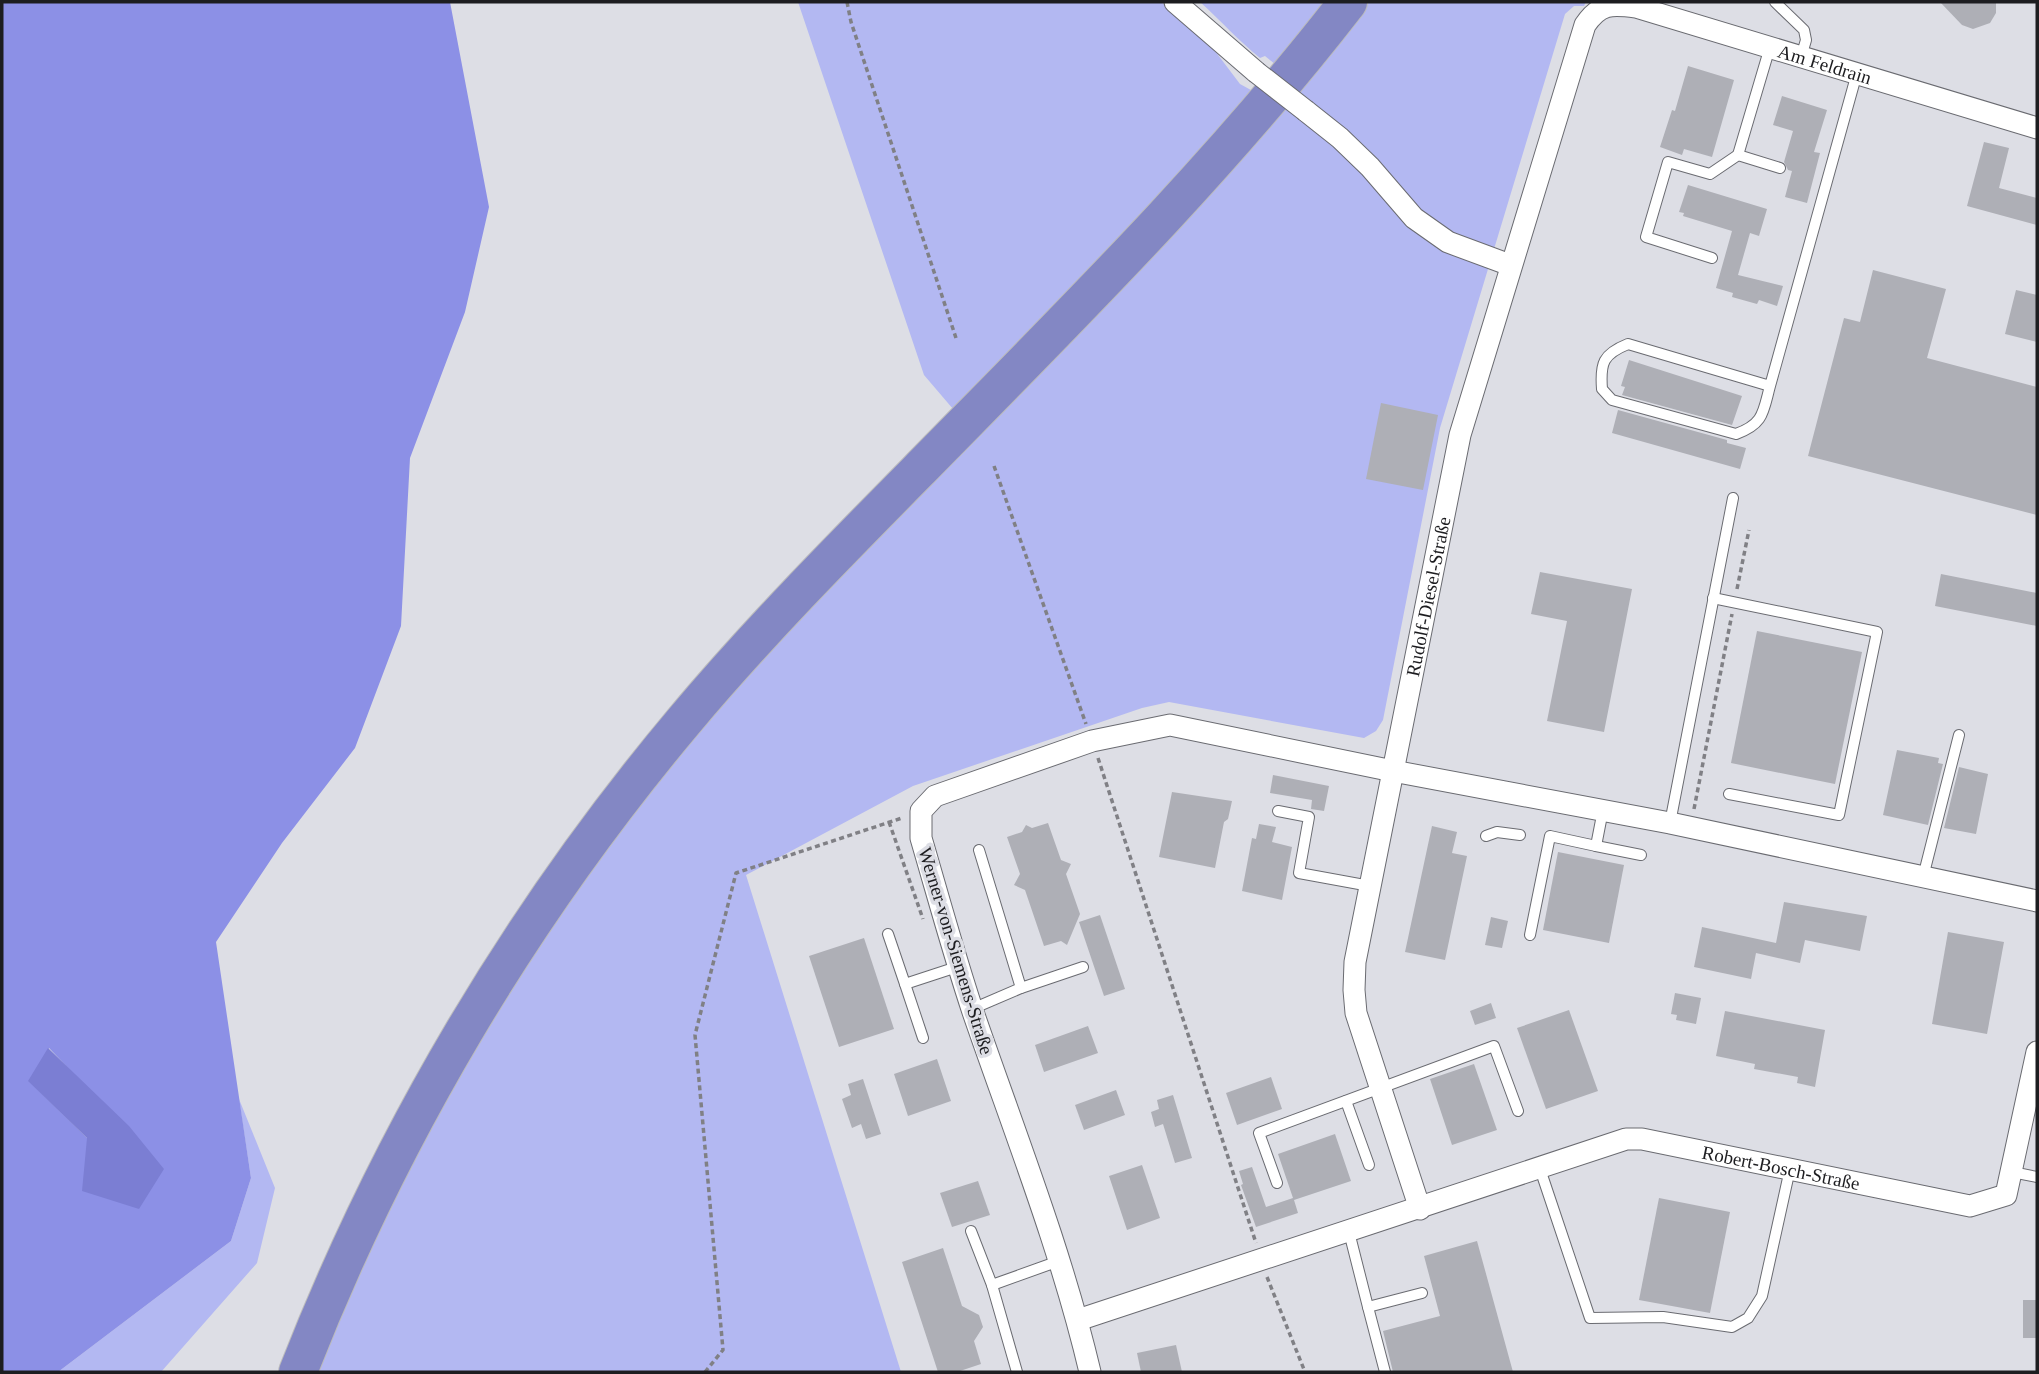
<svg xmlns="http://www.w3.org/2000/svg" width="2039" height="1374" font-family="'Times New Roman',serif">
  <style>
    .green { fill: #b3b8f2 }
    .forest { fill: #8c90e6; fill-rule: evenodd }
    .water { fill: #7b7ed3 }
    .building { fill: #aeafb6 }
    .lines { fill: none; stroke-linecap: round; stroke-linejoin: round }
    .lane-casing { stroke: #6a6b71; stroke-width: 12 }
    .street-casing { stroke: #6a6b71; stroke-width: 23 }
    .highway-casing { stroke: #bbbbbc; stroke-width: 40 }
    .path { stroke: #808085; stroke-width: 3.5; stroke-dasharray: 5 3.5; stroke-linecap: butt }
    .lane { stroke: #fff; stroke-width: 10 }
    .street { stroke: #fff; stroke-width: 21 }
    .highway { stroke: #8387c4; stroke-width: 38 }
    .street-bridge-casing { stroke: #6a6b71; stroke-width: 23; stroke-linecap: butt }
    .street-bridge { stroke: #fff; stroke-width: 21 }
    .labels { text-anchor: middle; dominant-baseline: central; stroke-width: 7; stroke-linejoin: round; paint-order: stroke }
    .street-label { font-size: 19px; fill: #1d1d20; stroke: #dddee5 }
  </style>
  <rect width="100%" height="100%" fill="#dddee5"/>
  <!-- green -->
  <g class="green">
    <path d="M798,2H1161L1209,43L1240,84L1260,95L959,416L924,375Z"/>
    <path d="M1200,2H1336L1282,70L1265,56L1260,58C1238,40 1221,21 1200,2Z"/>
    <path d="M1362,2H1586L1584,6H1574L1565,14L1440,428L1383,720L1376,731L1364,738L1169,702L1142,708L913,786L746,875L901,1372H311L350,1278L480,1026L638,796Z"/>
    <path d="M239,1099L275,1188L257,1263L161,1372H58L231,1241L251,1178Z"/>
  </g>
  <!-- forest -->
  <path class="forest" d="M2,2H450L489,207L465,312L410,458L401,626L355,748L282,843L216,942L251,1178L231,1241L58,1372H2ZM49,1048L73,1073L139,1209L87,1138L29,1081Z"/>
  <!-- water -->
  <path class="water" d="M48,1048L129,1126L164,1169L139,1209L82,1191L87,1138L28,1081Z"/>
  <!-- building -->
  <g class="building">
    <path d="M1940,2H1996V13L1990,23L1973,29L1962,25Z"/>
    <path d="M1688,66L1734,80L1712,157L1684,149L1682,155L1660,147L1672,110L1675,111Z"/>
    <path d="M1782,96L1827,110L1814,152L1820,153L1807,203L1785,197L1792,171L1788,170L1784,162L1793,131L1773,125Z"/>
    <path d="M1984,142L2009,148L1999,188L2037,198V225L1967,206Z"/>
    <path d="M1688,185L1767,209L1759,236L1750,233L1738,275L1783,286L1777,306L1759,300L1757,304L1732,297L1733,293L1716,288L1732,231L1683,216L1684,213L1679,212Z"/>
    <path d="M1873,270L1946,289L1927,358L2037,387V515L1808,456L1844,318L1860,322Z"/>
    <path d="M2016,290L2037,295V342L2005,334Z"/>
    <path d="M1629,360L1742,396L1732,425L1622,395L1625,387L1621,386Z"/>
    <path d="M1381,403L1438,415L1423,490L1366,479Z"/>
    <path d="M1618,410L1727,440V443L1746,448L1740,469L1612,433Z"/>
    <path d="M1540,572L1632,589L1604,732L1547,721L1567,621L1531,614Z"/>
    <path d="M1941,574L2037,593V626L1935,606Z"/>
    <path d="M1757,631L1862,652L1835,784L1731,763Z"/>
    <path d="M1897,750L1939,758L1938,763L1943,764L1928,825L1883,815Z"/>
    <path d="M1959,767L1988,774L1976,834L1944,828Z"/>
    <path d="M1273,775L1329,786L1324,811L1311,809L1312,800L1270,793Z"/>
    <path d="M1172,792L1232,801L1228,819L1224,822L1215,868L1159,857Z"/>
    <path d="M1048,823L1061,860L1071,864L1066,874L1080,914L1067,945L1061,941L1044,946L1025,890L1014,885L1020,874L1007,837L1022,832L1026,825L1032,828Z"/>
    <path d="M1259,824L1276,827L1272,842L1292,847L1282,900L1242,891L1252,838L1256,839Z"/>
    <path d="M1432,826L1457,832L1452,853L1467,856L1445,960L1405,952Z"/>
    <path d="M1558,852L1624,865L1609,943L1543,930Z"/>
    <path d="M1784,902L1867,916L1860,951L1805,940L1800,963L1756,953L1751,979L1694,967L1702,927L1776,943Z"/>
    <path d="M1100,915L1125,989L1104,996L1079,922Z"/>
    <path d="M1491,917L1508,921L1502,948L1485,945Z"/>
    <path d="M1948,932L2004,942L1987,1034L1932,1024Z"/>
    <path d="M864,938L894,1029L839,1047L809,956Z"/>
    <path d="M1675,993L1701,998L1696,1024L1676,1020L1677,1015L1671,1014Z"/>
    <path d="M1491,1003L1496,1018L1475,1025L1470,1011Z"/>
    <path d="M1569,1010L1598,1091L1546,1109L1517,1028Z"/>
    <path d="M1725,1011L1825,1030L1815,1087L1797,1083L1798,1077L1754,1069L1755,1064L1716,1056Z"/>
    <path d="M1088,1026L1098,1053L1044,1072L1035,1045Z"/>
    <path d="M937,1059L951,1101L908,1116L894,1074Z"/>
    <path d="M1474,1064L1497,1130L1452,1145L1430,1079Z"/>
    <path d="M1271,1077L1282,1109L1237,1125L1226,1093Z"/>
    <path d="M863,1079L881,1134L866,1139L861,1124L852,1128L842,1099L851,1095L848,1084Z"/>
    <path d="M1116,1090L1125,1115L1084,1130L1075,1105Z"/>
    <path d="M1173,1095L1192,1158L1175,1163L1163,1124L1155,1127L1151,1112L1159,1109L1157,1100Z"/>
    <path d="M1335,1134L1351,1181L1294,1200L1298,1213L1256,1227L1241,1185L1243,1184L1239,1171L1252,1167L1266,1207L1293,1198L1278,1154Z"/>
    <path d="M1142,1165L1160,1218L1127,1230L1109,1176Z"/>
    <path d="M978,1181L990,1215L952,1227L940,1193Z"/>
    <path d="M1659,1198L1730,1212L1710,1313L1639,1300Z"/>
    <path d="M1477,1241L1513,1372H1393L1383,1331L1440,1316L1424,1256Z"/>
    <path d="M943,1248L962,1306L979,1315L983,1327L974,1341L981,1364L957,1372H938L902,1262Z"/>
    <rect x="2023" y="1300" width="14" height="38"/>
    <path d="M1176,1345L1182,1372H1141L1137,1353Z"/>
  </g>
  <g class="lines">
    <defs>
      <g id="lane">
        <path d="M1775,2L1804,30L1806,40L1801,57"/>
        <path d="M1738,155L1770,47"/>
        <path d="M1712,258L1646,237L1668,162L1710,174L1738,155L1780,168"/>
        <path d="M1770,386L1628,344C1603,354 1600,363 1602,389L1612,400L1736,434C1764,424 1763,412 1770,386L1857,73"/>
        <path d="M1713,598L1877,632L1839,815L1729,794"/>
        <path d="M1278,811L1309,817L1299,873L1370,886"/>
        <path d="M1670,823L1733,498"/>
        <path d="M1486,836L1497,832L1520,835"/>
        <path d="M1596,846L1641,855"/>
        <path d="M979,850L1021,988"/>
        <path d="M1923,877L1959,735"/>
        <path d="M888,934L905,984"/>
        <path d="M1530,935L1550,836L1596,846L1603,810"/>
        <path d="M972,1009L1021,988L1083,967"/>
        <path d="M923,1038L905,984L960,966"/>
        <path d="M1346,1101L1369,1165"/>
        <path d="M1539,1166L1590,1318L1663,1317L1732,1327L1748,1318L1762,1296L1790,1169"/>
        <path d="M2012,1172L2037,1177"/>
        <path d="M1277,1183L1259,1133L1494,1046L1518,1111"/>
        <path d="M971,1231L992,1285L1017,1372"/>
        <path d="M1349,1232L1368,1307L1422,1293"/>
        <path d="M992,1285L1059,1261"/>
        <path d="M1368,1307L1385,1372"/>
      </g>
      <g id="street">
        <path d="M1175,2L1256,72"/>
        <path d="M1306,111L1340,138L1370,167L1414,218L1448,242L1510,265"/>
        <path id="s1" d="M1420,1209L1356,1013L1354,990L1355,962L1460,435L1585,25C1600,3 1611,4 1636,7L2037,128"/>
        <path id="s2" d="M1078,1320L1626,1139H1642L1970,1206L2006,1195L2037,1052"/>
        <path d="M1090,1372C1061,1249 1014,1131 973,1012C954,955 938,896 921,838V811L935,796L1092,741L1170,725L1393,771L1670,823L2037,901"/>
      </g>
      <path id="highway" d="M298,1372C390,1136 521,915 684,721C757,634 837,553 917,472C1066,320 1218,170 1348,2"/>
    </defs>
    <!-- lane casing -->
    <use href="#lane" class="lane-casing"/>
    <!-- street casing -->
    <use href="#street" class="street-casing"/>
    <!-- highway casing -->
    <use href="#highway" class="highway-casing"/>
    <!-- path -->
    <g class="path">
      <path d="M847,2L851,22L956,338"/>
      <path d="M994,466L1086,724"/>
      <path d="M1737,589L1749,530"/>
      <path d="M1098,758L1256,1243"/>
      <path d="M1694,809L1732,614"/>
      <path d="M889,822L923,919"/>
      <path d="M1267,1277L1305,1372"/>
      <path d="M705,1372L723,1350L695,1035L736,873L902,818"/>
    </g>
    <!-- lane -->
    <use href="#lane" class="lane"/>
    <!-- street -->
    <use href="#street" class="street"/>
    <!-- highway -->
    <use href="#highway" class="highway"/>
    <defs>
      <path id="street-bridge" d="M1256,72L1306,111"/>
    </defs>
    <!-- street-bridge casing -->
    <use href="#street-bridge" class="street-bridge-casing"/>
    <!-- street-bridge -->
    <use href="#street-bridge" class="street-bridge"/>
  </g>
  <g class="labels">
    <!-- street labels -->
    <g class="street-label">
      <text stroke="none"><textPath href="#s1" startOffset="1479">Am Feldrain</textPath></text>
      <text stroke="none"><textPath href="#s1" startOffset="630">Rudolf-Diesel-Straße</textPath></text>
      <text transform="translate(956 951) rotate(73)">Werner-von-Siemens-Straße</text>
      <text stroke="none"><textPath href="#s2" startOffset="735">Robert-Bosch-Straße</textPath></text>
    </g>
  </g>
  <!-- border -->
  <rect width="2039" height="1374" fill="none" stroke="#1d1d20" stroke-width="7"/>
</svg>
